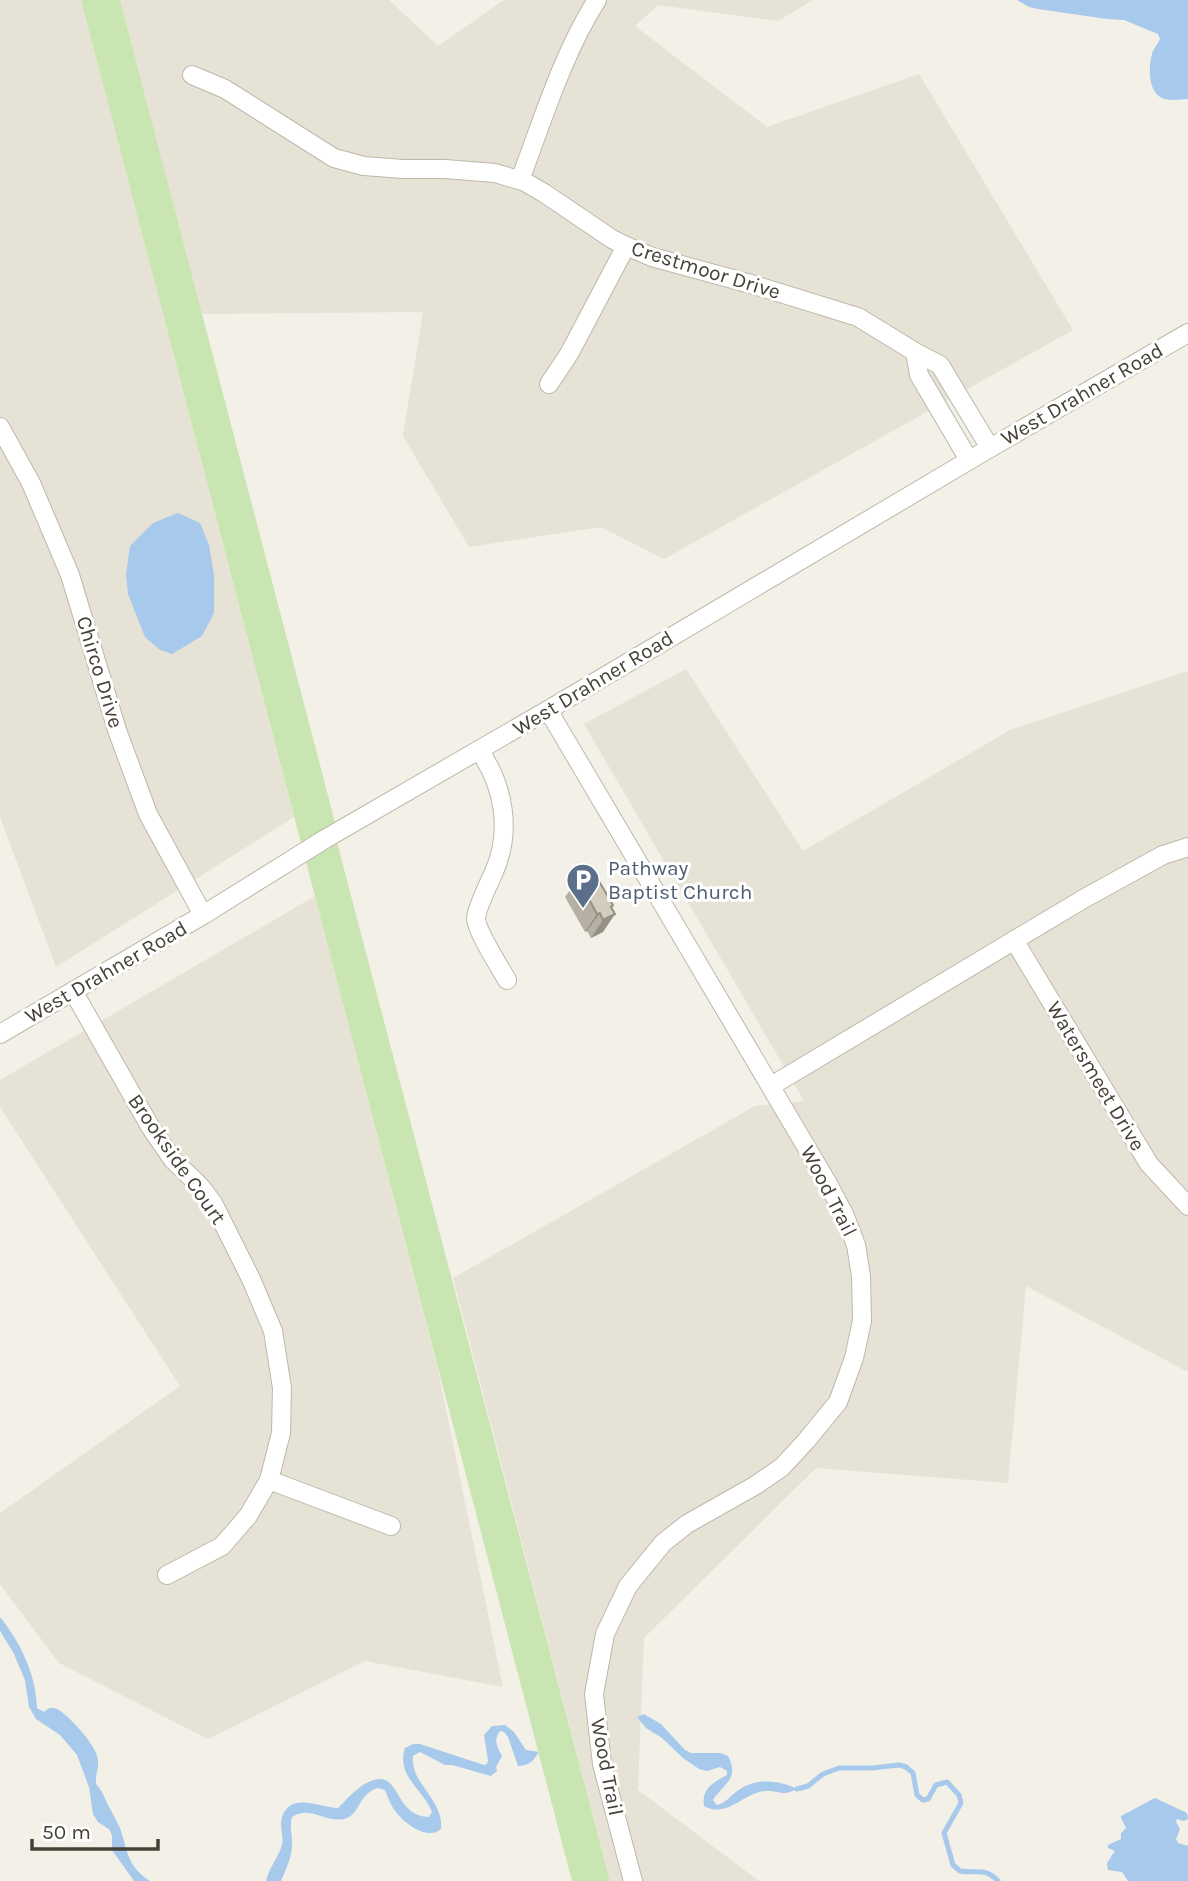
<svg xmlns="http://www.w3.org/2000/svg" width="1188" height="1881" font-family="Karla,sans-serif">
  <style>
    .residential { fill: #e6e2d5 }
    .green { fill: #c9e5b1 }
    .water { fill: #a6c9ec }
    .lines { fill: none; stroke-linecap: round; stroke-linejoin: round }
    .stream { stroke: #a6c9ec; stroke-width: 5 }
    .minor-casing { stroke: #bdb8aa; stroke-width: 20 }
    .minor { stroke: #fff; stroke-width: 18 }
    .wall { fill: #b5b0a3 }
    .shaded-wall { fill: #949084 }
    .building { fill: #d3cdbd; stroke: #949084; stroke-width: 2 }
    .labels { text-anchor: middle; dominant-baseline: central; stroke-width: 6; stroke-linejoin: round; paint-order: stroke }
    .street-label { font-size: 21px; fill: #454136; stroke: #fff }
    .service-label { font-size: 21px; fill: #4e5e75; stroke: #fff; text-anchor: start }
  </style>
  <rect width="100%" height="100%" fill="#f2f0e7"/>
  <!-- residential -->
  <g class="residential">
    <path d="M0,0H81L294,817L56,967L0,817Z"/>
    <path d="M120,0H389L438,46L504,0H813L778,21L658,5L635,26L767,127L919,74L1073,330L664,559L601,527L469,547L403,436L423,312L202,314Z"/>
    <path d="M686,669L803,851L1010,730L1188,671V1372L1026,1286L1008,1483L816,1468L644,1638L638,1790L759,1881H610L453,1278L755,1106L804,1101L584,724Z"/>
    <path d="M315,896L437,1366L503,1687L365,1661L208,1739L59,1663L0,1584V1513L180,1386L0,1107V1080Z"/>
  </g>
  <!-- green -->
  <path class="green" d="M81,0H120L337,830L334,831L610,1881H572Z"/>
  <!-- water -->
  <g class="water">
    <path d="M1017,0H1188V99C1181,99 1172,101 1165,99C1148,95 1148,68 1152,54C1153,49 1158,44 1160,39L1158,34L1124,20L1107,19L1038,9L1029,7Z"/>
    <path d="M178,513L200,523L209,545L214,575V613L202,636L172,654L160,650L145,637L128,594L126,574L130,546L153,523Z"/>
    <path d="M0,1617C21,1643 36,1675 37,1708L44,1712L49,1708C55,1708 56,1708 60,1711C71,1718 98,1747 98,1761C99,1768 95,1775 96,1784C102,1790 103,1795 107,1803C111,1811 116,1819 120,1828C128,1852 127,1866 150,1881H134L112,1850V1836L110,1830L98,1822L93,1814L89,1787L77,1755L60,1735L36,1719L29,1707L25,1680L13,1652L0,1631Z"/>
    <path d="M644,1714L661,1724L685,1750L691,1753H720L728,1756C739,1777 726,1783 714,1798L713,1800L717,1805C726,1803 729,1797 736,1792C754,1778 777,1779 797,1789C783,1797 779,1790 765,1791C743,1793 727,1819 704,1806C701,1789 714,1782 727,1775V1771L720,1767L707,1771L699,1769L683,1758L662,1738L646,1728L637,1717Z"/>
    <path d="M505,1725L514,1732L526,1750L539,1752C533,1761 529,1766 518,1766L508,1737L504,1732L500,1731C493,1740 497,1747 502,1756L496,1767L497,1771L491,1776L452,1765H445L420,1752L413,1756C410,1784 444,1799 441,1829C428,1841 405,1824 396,1812C391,1806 388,1798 385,1790L378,1788C358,1794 361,1812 347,1818C327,1825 311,1804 292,1817C289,1827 293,1836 292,1847C291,1858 286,1870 281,1881H266C269,1868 278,1858 282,1845C284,1835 279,1826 282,1817C291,1791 320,1808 338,1808C346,1800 354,1791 363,1785C403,1761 390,1816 429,1817L432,1812C423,1789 396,1776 405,1748L413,1744H420L484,1765L487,1764L488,1760L484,1735L492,1726Z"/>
    <path d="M1155,1798L1187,1813L1188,1819L1184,1821L1177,1819L1176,1822L1180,1829L1176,1839L1178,1843L1188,1846V1881H1128L1122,1872L1108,1870L1107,1863L1115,1851L1108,1848V1845L1121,1839V1833L1126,1828L1121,1818V1816Z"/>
  </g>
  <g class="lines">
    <!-- stream -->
    <path class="stream" d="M797,1789L808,1786L823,1774L839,1768H872L899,1765L906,1767L913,1773L917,1795L923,1800L928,1799L936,1785L947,1782L959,1795L961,1803L944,1833L953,1865L960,1871C976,1874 986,1867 998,1881"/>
    <defs>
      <g id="minor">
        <path d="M192,75L225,89L334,158L364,166L403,169H445L495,173L525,182L544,193L612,239L626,246L652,257L751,284L858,317L915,352"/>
        <path d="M520,180C542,122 563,53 597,0"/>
        <path d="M549,384L569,354L626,246"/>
        <path d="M0,427L31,483L70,575L117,730L148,814L203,915"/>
        <path d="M969,460L919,375L915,352L940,365L990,448"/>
        <path d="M548,710L827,1182L844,1214L856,1245L861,1276L862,1321L854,1358L838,1402L806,1441L782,1467L756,1485L687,1524L663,1543L628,1586L605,1634L594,1694L602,1764L633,1881"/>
        <path d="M479,750C504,786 512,831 494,872C489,883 477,907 476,918C476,931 500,967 507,980"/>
        <path d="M1014,940L1149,1164L1188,1206"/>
        <path d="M73,991L151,1128L173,1160L200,1186L213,1203L251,1279L273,1331L282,1388L281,1433L269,1480L248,1516L222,1546L167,1575"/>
        <path d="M0,1034L203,915L325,839L548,710L990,448L1188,333"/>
        <path d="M771,1086L1085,898L1163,855L1188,847"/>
        <path d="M269,1480L391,1526"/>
      </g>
    </defs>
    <!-- minor casing -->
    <use href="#minor" class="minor-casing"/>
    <!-- minor -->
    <use href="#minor" class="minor"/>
  </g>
  <!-- wall -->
  <path class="wall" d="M578,879L613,905L603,932L591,938L587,931L585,932L565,897Z"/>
  <!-- shaded-wall -->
  <g class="shaded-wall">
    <path d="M600,913L587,931L585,932L597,914Z"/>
    <path d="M615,914L603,932L591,938L603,920Z"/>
  </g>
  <!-- building -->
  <path class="building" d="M593,871L613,905L611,907L615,914L603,920L600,913L597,914L578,879Z"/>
  <!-- icons -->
  <defs>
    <symbol id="parking-pin" viewBox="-11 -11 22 30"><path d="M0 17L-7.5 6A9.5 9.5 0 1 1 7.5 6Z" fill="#5c6f8a" stroke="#fff"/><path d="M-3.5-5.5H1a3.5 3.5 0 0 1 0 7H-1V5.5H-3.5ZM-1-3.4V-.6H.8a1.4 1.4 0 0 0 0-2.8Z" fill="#fff"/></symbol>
  </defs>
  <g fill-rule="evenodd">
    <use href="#parking-pin" x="564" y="861" width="38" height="52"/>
  </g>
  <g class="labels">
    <!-- street labels -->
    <g class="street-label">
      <text transform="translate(706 270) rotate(17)">Crestmoor Drive</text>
      <text transform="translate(1082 394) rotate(-30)">West Drahner Road</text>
      <text transform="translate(100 672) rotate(73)">Chirco Drive</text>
      <text transform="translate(593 683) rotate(-31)">West Drahner Road</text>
      <text transform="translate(106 972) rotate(-30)">West Drahner Road</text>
      <text transform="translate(1096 1076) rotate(59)">Watersmeet Drive</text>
      <text transform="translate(177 1159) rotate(55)">Brookside Court</text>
      <text transform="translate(829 1191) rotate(63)">Wood Trail</text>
      <text transform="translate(607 1767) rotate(79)">Wood Trail</text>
    </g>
    <!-- service labels -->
    <g class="service-label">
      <text x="608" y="868">Pathway<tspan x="608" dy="24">Baptist Church</tspan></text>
    </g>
  </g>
  <!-- scale -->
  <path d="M32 1839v10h126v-10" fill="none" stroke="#454136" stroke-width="3.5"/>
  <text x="42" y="1839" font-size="21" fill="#454136" stroke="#ffffff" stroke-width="5" paint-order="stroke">50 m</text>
</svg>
